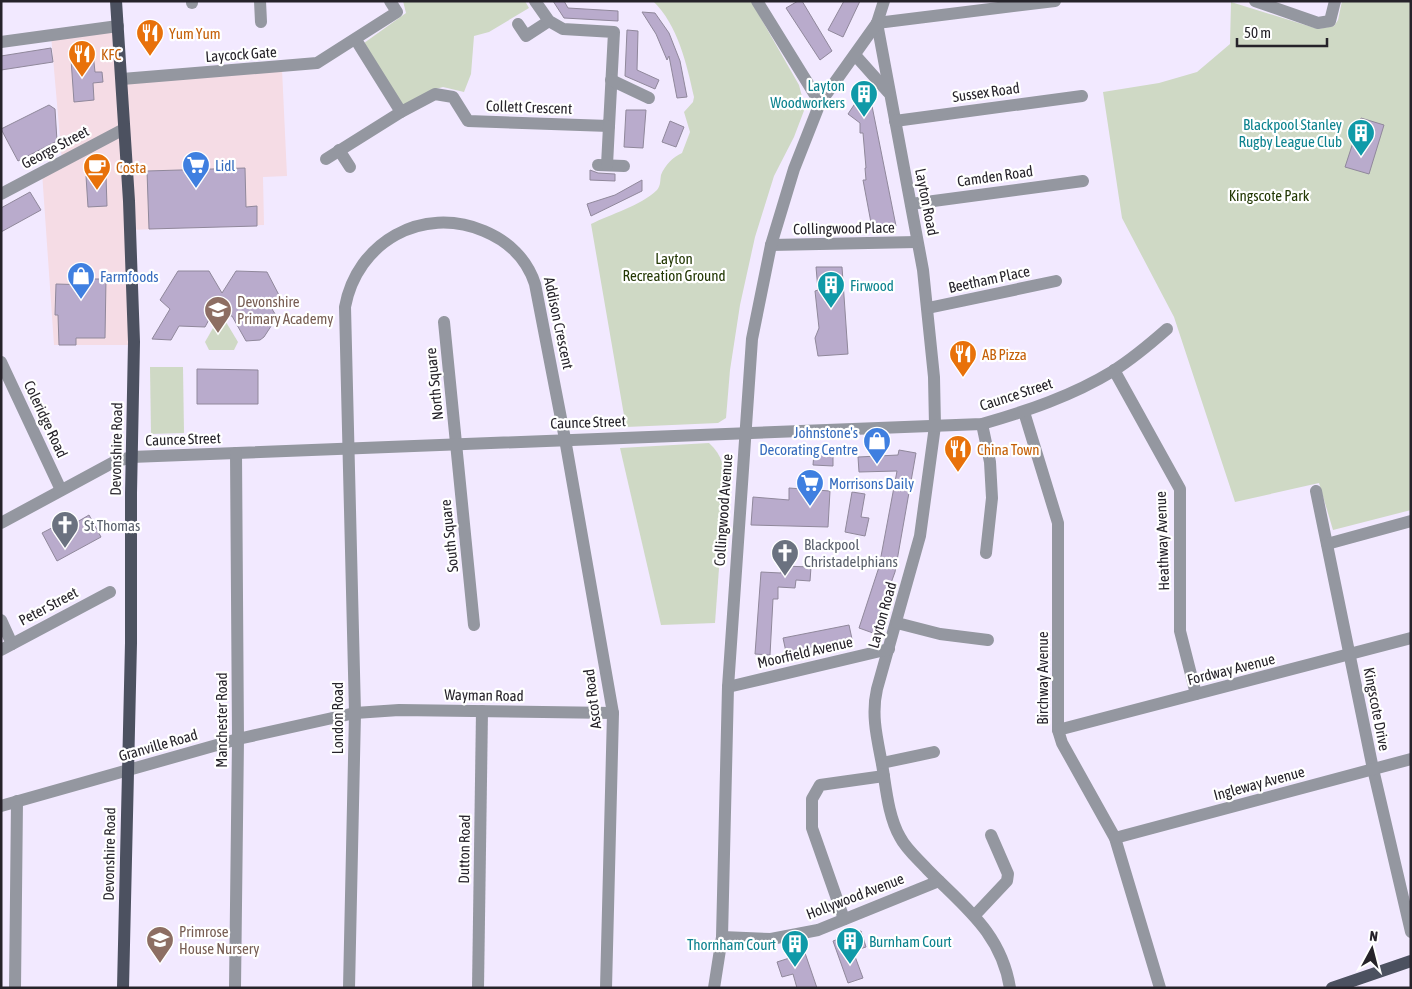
<svg xmlns="http://www.w3.org/2000/svg" width="1412" height="989" font-family="'Asap Condensed',sans-serif">
  <style>
    .commercial { fill: #f5dce5 }
    .green { fill: #cfd9c5 }
    .building { fill: #b9abcc; stroke: #90889b }
    .lines { fill: none; stroke-linecap: round; stroke-linejoin: round }
    .minor { stroke: #9497a0; stroke-width: 12 }
    .major { stroke: #4c5160; stroke-width: 12 }
    .labels { text-anchor: middle; dominant-baseline: central; stroke-width: 4.5; stroke-linejoin: round; paint-order: stroke }
    .food-label { font-size: 15px; fill: #c56008; stroke: #fff; text-anchor: start }
    .street-label { font-size: 15px; fill: #26232a; stroke: #fff }
    .culture-label { font-size: 15px; fill: #0d838f; stroke: #fff; text-anchor: end }
    .shop-label { font-size: 15px; fill: #366cbe; stroke: #fff; text-anchor: start }
    .park-label { font-size: 15px; fill: #233804; stroke: #fff }
    .education-label { font-size: 15px; fill: #785e54; stroke: #fff; text-anchor: start }
    .worship-label { font-size: 15px; fill: #5b616d; stroke: #fff; text-anchor: start }
  </style>
  <rect width="100%" height="100%" fill="#f2e9ff"/>
  <!-- commercial -->
  <path class="commercial" d="M118,26L121,82L282,69L287,176L263,177L264,225L130,230L134,345H54L42,172L62,161L51,35Z"/>
  <!-- green -->
  <g class="green">
    <path d="M403,1H525L529,8L489,32L474,36L471,74L464,92L443,87L432,90L403,105L364,43L406,13Z"/>
    <path d="M653,1H751L799,85L805,108L794,137L774,176L755,237L740,305L730,370L726,418L718,423L626,427L591,224C611,214 640,206 657,190C661,185 660,180 661,175C665,165 673,157 682,153L690,132L684,112L693,102L694,97C687,65 678,25 653,1Z"/>
    <path d="M1342,1H1411V510L1333,530L1319,483L1235,502L1174,317L1122,218L1103,92L1159,83L1197,72L1230,44L1231,2L1318,29L1334,26L1338,20Z"/>
    <path d="M217,321L226,322L238,342L234,350H209L205,342Z"/>
    <path d="M150,367H183L184,433L151,434Z"/>
    <path d="M709,443C723,456 724,467 725,486L715,623L661,625L620,448Z"/>
  </g>
  <!-- building -->
  <g class="building">
    <path d="M553,1H564L568,8L618,11V21L564,18Z"/>
    <path d="M798,1H802L832,51L820,60L786,8Z"/>
    <path d="M844,1H860L843,37L828,30Z"/>
    <path d="M642,12L655,13L669,33L680,61L687,97L677,98L669,56L667,60L656,34Z"/>
    <path d="M627,30L638,31L637,70L659,80L655,89L625,76Z"/>
    <path d="M51,48L53,62L1,70V56Z"/>
    <path d="M93,53L95,72H102L103,82L93,83L94,100L74,102L71,59L80,58V54Z"/>
    <path d="M860,96H870L896,226L872,228L863,180H866L865,168H866L863,133H860V123L848,114Z"/>
    <path d="M49,105L55,109L57,141L18,161L1,129Z"/>
    <path d="M626,110H646L643,148L624,147Z"/>
    <path d="M1361,118L1384,125L1369,174L1345,167Z"/>
    <path d="M670,121L684,127L676,147L662,142Z"/>
    <path d="M245,168L246,207L257,206V226L149,229L147,171Z"/>
    <path d="M590,170L598,173L615,174V181L590,180Z"/>
    <path d="M86,176H106L107,206L88,207Z"/>
    <path d="M642,180V191L591,216L587,204L615,195Z"/>
    <path d="M30,192L41,210L1,232V208Z"/>
    <path d="M816,267H842L848,354L818,356L815,338L819,328L815,291L818,290Z"/>
    <path d="M178,271H209L222,293L236,271L267,272L280,297L287,301L272,309L277,317L264,337L260,340L246,341L232,316H211L205,327L179,326L171,340L152,339L170,309L160,300Z"/>
    <path d="M91,279H106L105,338H76V345H59L58,315H55L56,284L91,285Z"/>
    <path d="M197,369L258,370V404H197Z"/>
    <path d="M899,450L916,453L895,572L873,633L859,628L879,567L897,471L859,472L858,457L898,455Z"/>
    <path d="M814,453L833,455V466L813,465Z"/>
    <path d="M789,488L830,491L828,527L751,525L753,497L789,500Z"/>
    <path d="M852,492L865,494L861,517L869,518L865,536L845,532Z"/>
    <path d="M89,515L101,537L57,561L42,533L69,519L72,525Z"/>
    <path d="M782,566L811,567L810,581L796,580L795,588L778,587V599H773L770,655L755,654L761,572L781,573Z"/>
    <path d="M849,625L852,639L786,652L783,638Z"/>
    <path d="M861,931L866,947L853,951L863,978L848,983L833,941Z"/>
    <path d="M805,953L817,988H797L793,974L782,977L777,962Z"/>
  </g>
  <g class="lines">
    <!-- minor -->
    <g class="minor">
      <path d="M192,1V3"/>
      <path d="M260,1L261,22"/>
      <path d="M757,1L820,103"/>
      <path d="M1255,1L1318,23L1330,21L1335,1"/>
      <path d="M877,23L923,270L934,377L935,426L920,536L877,689C871,715 877,738 882,764C886,787 888,816 900,837C906,849 918,859 927,869C963,906 1001,932 1010,988"/>
      <path d="M877,23L1055,1"/>
      <path d="M518,24L526,36L549,21"/>
      <path d="M356,40L401,112L435,94L453,97L468,121L609,126L614,32L563,29L549,21L535,1"/>
      <path d="M1,42L118,26"/>
      <path d="M855,55L888,92"/>
      <path d="M122,79L317,63L397,12L390,1"/>
      <path d="M611,80L649,98"/>
      <path d="M895,121L1082,96"/>
      <path d="M339,150L350,167"/>
      <path d="M326,159L401,112"/>
      <path d="M598,165L624,166"/>
      <path d="M607,165L609,126"/>
      <path d="M1,194L124,129"/>
      <path d="M911,204L1083,181"/>
      <path d="M771,245L917,242"/>
      <path d="M928,308L1056,281"/>
      <path d="M444,322L474,625"/>
      <path d="M1,362L61,490"/>
      <path d="M1114,370L1180,489V631L1196,694"/>
      <path d="M1024,412L1058,523V730L1062,743L1115,838L1160,988"/>
      <path d="M982,424L990,462L992,498L986,553"/>
      <path d="M1316,491L1373,769L1411,932"/>
      <path d="M1,523L112,463L131,457L982,424C1027,411 1072,396 1113,371C1132,359 1150,344 1167,329"/>
      <path d="M1327,544L1411,521"/>
      <path d="M1,620L12,644"/>
      <path d="M897,623L940,634L988,640"/>
      <path d="M1,650L110,592"/>
      <path d="M728,687L889,649"/>
      <path d="M1058,730L1411,638"/>
      <path d="M882,763L934,752"/>
      <path d="M1,806L238,739L355,713L399,710L613,713"/>
      <path d="M1115,838L1411,759"/>
      <path d="M975,915L1007,881L1008,874L991,835"/>
      <path d="M844,919L812,828V799L820,785L884,776"/>
      <path d="M722,937L771,939L818,930L939,881"/>
      <path d="M15,988L17,801"/>
      <path d="M235,988L238,739L236,453"/>
      <path d="M349,988L355,713L345,307C357,242 422,205 484,231C508,241 527,259 535,284L565,439L613,713L606,988"/>
      <path d="M478,988L482,711"/>
      <path d="M714,988L722,937L728,687L752,339L771,245L794,169L820,103L877,23L884,1"/>
    </g>
    <!-- major -->
    <g class="major">
      <path d="M116,1L129,201L134,342L131,493V643L123,988"/>
      <path d="M1332,988L1411,961"/>
    </g>
  </g>
  <!-- icons -->
  <defs>
    <symbol id="restaurant-pin" viewBox="-11 -11 22 30"><path d="M0 17L-7.5 6A9.5 9.5 0 1 1 7.5 6Z" fill="#e8710a" stroke="#fff"/><path d="M-5-6h1v4h1v-4h1v4h1v-4h1v5L-1.5 .5V6h-2V.5L-5-1ZM5-6V6H3V1.5H1.5Q1.5-4 5-6Z" fill="#fff"/></symbol>
    <symbol id="building-pin" viewBox="-11 -11 22 30"><path d="M0 17L-7.5 6A9.5 9.5 0 1 1 7.5 6Z" fill="#0f9aa8" stroke="#fff"/><path d="M-4-6H4V6H1V3H-1V6H-4ZM-2.5-4.3h1.7v1.8h-1.7ZM.8-4.3h1.7v1.8H.8ZM-2.5-1h1.7V.8h-1.7ZM.8-1h1.7V.8H.8Z" fill="#fff"/></symbol>
    <symbol id="supermarket-pin" viewBox="-11 -11 22 30"><path d="M0 17L-7.5 6A9.5 9.5 0 1 1 7.5 6Z" fill="#3f7fe0" stroke="#fff"/><path d="M-6-5.5h2.5l.6 2H6L4.5 2H-2.5L-4.4-4H-6ZM-1.5 3.2a1.3 1.3 0 1 0 .1 0ZM3 3.2a1.3 1.3 0 1 0 .1 0Z" fill="#fff"/></symbol>
    <symbol id="cafe-pin" viewBox="-11 -11 22 30"><path d="M0 17L-7.5 6A9.5 9.5 0 1 1 7.5 6Z" fill="#e8710a" stroke="#fff"/><path d="M-5.5-4.5H6V0H3Q3 3.5 0 3.5H-2.5Q-5.5 3.5-5.5 0ZM3-3.2v2h1.7v-2ZM-6 4.5H4V6H-6Z" fill="#fff"/></symbol>
    <symbol id="shop-pin" viewBox="-11 -11 22 30"><path d="M0 17L-7.5 6A9.5 9.5 0 1 1 7.5 6Z" fill="#3f7fe0" stroke="#fff"/><path d="M-5-2.5h2.3a2.7 3.5 0 0 1 5.4 0H5L5.5 6h-11ZM-1.5-2.5h3a1.5 2.3 0 0 0-3 0Z" fill="#fff"/></symbol>
    <symbol id="school-pin" viewBox="-11 -11 22 30"><path d="M0 17L-7.5 6A9.5 9.5 0 1 1 7.5 6Z" fill="#8d6e63" stroke="#fff"/><path d="M0-5L7-2L0 1L-7-2ZM-4 1L0 2.5L4 1V4Q0 6-4 4Z" fill="#fff"/></symbol>
    <symbol id="church-pin" viewBox="-11 -11 22 30"><path d="M0 17L-7.5 6A9.5 9.5 0 1 1 7.5 6Z" fill="#6b7280" stroke="#fff"/><path d="M-1.2-6h2.4v3.5h3.3v2.4h-3.3V6h-2.4V-.1h-3.3v-2.4h3.3Z" fill="#fff"/></symbol>
  </defs>
  <g fill-rule="evenodd">
    <use href="#restaurant-pin" x="134" y="17" width="32" height="43"/>
    <use href="#restaurant-pin" x="66" y="38" width="32" height="43"/>
    <use href="#building-pin" x="848" y="78" width="32" height="43"/>
    <use href="#building-pin" x="1345" y="117" width="32" height="43"/>
    <use href="#supermarket-pin" x="180" y="149" width="32" height="43"/>
    <use href="#cafe-pin" x="81" y="151" width="32" height="43"/>
    <use href="#shop-pin" x="65" y="260" width="32" height="43"/>
    <use href="#building-pin" x="815" y="269" width="32" height="43"/>
    <use href="#school-pin" x="202" y="294" width="32" height="43"/>
    <use href="#restaurant-pin" x="947" y="338" width="32" height="43"/>
    <use href="#shop-pin" x="861" y="425" width="32" height="43"/>
    <use href="#restaurant-pin" x="942" y="433" width="32" height="43"/>
    <use href="#supermarket-pin" x="794" y="467" width="32" height="43"/>
    <use href="#church-pin" x="49" y="509" width="32" height="43"/>
    <use href="#church-pin" x="769" y="537" width="32" height="43"/>
    <use href="#school-pin" x="144" y="924" width="32" height="43"/>
    <use href="#building-pin" x="834" y="925" width="32" height="43"/>
    <use href="#building-pin" x="779" y="928" width="32" height="43"/>
  </g>
  <g class="labels">
    <!-- food labels -->
    <g class="food-label">
      <text x="169" y="33">Yum Yum</text>
      <text x="101" y="54">KFC</text>
      <text x="116" y="167">Costa</text>
      <text x="982" y="354">AB Pizza</text>
      <text x="977" y="449">China Town</text>
    </g>
    <!-- street labels -->
    <g class="street-label">
      <text transform="translate(241 54) rotate(-4)">Laycock Gate</text>
      <text transform="translate(986 92) rotate(-8)">Sussex Road</text>
      <text transform="translate(529 107) rotate(2)">Collett Crescent</text>
      <text transform="translate(55 147) rotate(-28)">George Street</text>
      <text transform="translate(995 176) rotate(-8)">Camden Road</text>
      <text transform="translate(927 202) rotate(79)">Layton Road</text>
      <text transform="translate(844 228) rotate(-1)">Collingwood Place</text>
      <text transform="translate(989 279) rotate(-12)">Beetham Place</text>
      <text transform="translate(559 323) rotate(78)">Addison Crescent</text>
      <text transform="translate(434 384) rotate(-96)">North Square</text>
      <text transform="translate(1016 394) rotate(-18)">Caunce Street</text>
      <text transform="translate(46 419) rotate(65)">Coleridge Road</text>
      <text transform="translate(588 422) rotate(-2)">Caunce Street</text>
      <text transform="translate(183 439) rotate(-2)">Caunce Street</text>
      <text transform="translate(116 449) rotate(-89)">Devonshire Road</text>
      <text transform="translate(723 510) rotate(-86)">Collingwood Avenue</text>
      <text transform="translate(449 536) rotate(-96)">South Square</text>
      <text transform="translate(1162 541) rotate(-92)">Heathway Avenue</text>
      <text transform="translate(48 606) rotate(-28)">Peter Street</text>
      <text transform="translate(882 615) rotate(-74)">Layton Road</text>
      <text transform="translate(805 652) rotate(-13)">Moorfield Avenue</text>
      <text transform="translate(1231 669) rotate(-14)">Fordway Avenue</text>
      <text transform="translate(1042 678) rotate(-90)">Birchway Avenue</text>
      <text transform="translate(484 695) rotate(1)">Wayman Road</text>
      <text transform="translate(592 699) rotate(-97)">Ascot Road</text>
      <text transform="translate(1377 709) rotate(79)">Kingscote Drive</text>
      <text transform="translate(337 718) rotate(-90)">London Road</text>
      <text transform="translate(221 720) rotate(-90)">Manchester Road</text>
      <text transform="translate(158 745) rotate(-16)">Granville Road</text>
      <text transform="translate(1259 783) rotate(-15)">Ingleway Avenue</text>
      <text transform="translate(464 849) rotate(-89)">Dutton Road</text>
      <text transform="translate(109 854) rotate(-89)">Devonshire Road</text>
      <text transform="translate(855 896) rotate(-21)">Hollywood Avenue</text>
    </g>
    <!-- culture labels -->
    <g class="culture-label">
      <text x="845" y="85">Layton<tspan x="845" dy="17">Woodworkers</tspan></text>
      <text x="1342" y="124">Blackpool Stanley<tspan x="1342" dy="17">Rugby League Club</tspan></text>
      <text x="850" y="285" text-anchor="start">Firwood</text>
      <text x="869" y="941" text-anchor="start">Burnham Court</text>
      <text x="776" y="944">Thornham Court</text>
    </g>
    <!-- shop labels -->
    <g class="shop-label">
      <text x="215" y="165">Lidl</text>
      <text x="100" y="276">Farmfoods</text>
      <text x="858" y="432" text-anchor="end">Johnstone's<tspan x="858" dy="17">Decorating Centre</tspan></text>
      <text x="829" y="483">Morrisons Daily</text>
    </g>
    <!-- park labels -->
    <g class="park-label">
      <text x="1269" y="195">Kingscote Park</text>
      <text x="674" y="258">Layton<tspan x="674" dy="17">Recreation Ground</tspan></text>
    </g>
    <!-- education labels -->
    <g class="education-label">
      <text x="237" y="301">Devonshire<tspan x="237" dy="17">Primary Academy</tspan></text>
      <text x="179" y="931">Primrose<tspan x="179" dy="17">House Nursery</tspan></text>
    </g>
    <!-- worship labels -->
    <g class="worship-label">
      <text x="84" y="525">St Thomas</text>
      <text x="804" y="544">Blackpool<tspan x="804" dy="17">Christadelphians</tspan></text>
    </g>
  </g>
  <!-- border -->
  <rect width="1412" height="989" fill="none" stroke="#26232a" stroke-width="5"/>
  <!-- north arrow -->
  <g transform="translate(1372 949) rotate(7)" stroke="#ffffff" stroke-width="4" paint-order="stroke">
  <path d="M0-4L9 19L0 12L-9 19Z" fill="#26232a"/>
  <text y="-8" font-size="14" font-weight="bold" text-anchor="middle" fill="#26232a">N</text>
  </g>
  <!-- scale -->
  <path d="M1237 38v8h90v-8" fill="none" stroke="#26232a" stroke-width="2.5"/>
  <text x="1244" y="38" font-size="15" fill="#26232a" stroke="#ffffff" stroke-width="4" paint-order="stroke">50 m</text>
</svg>
